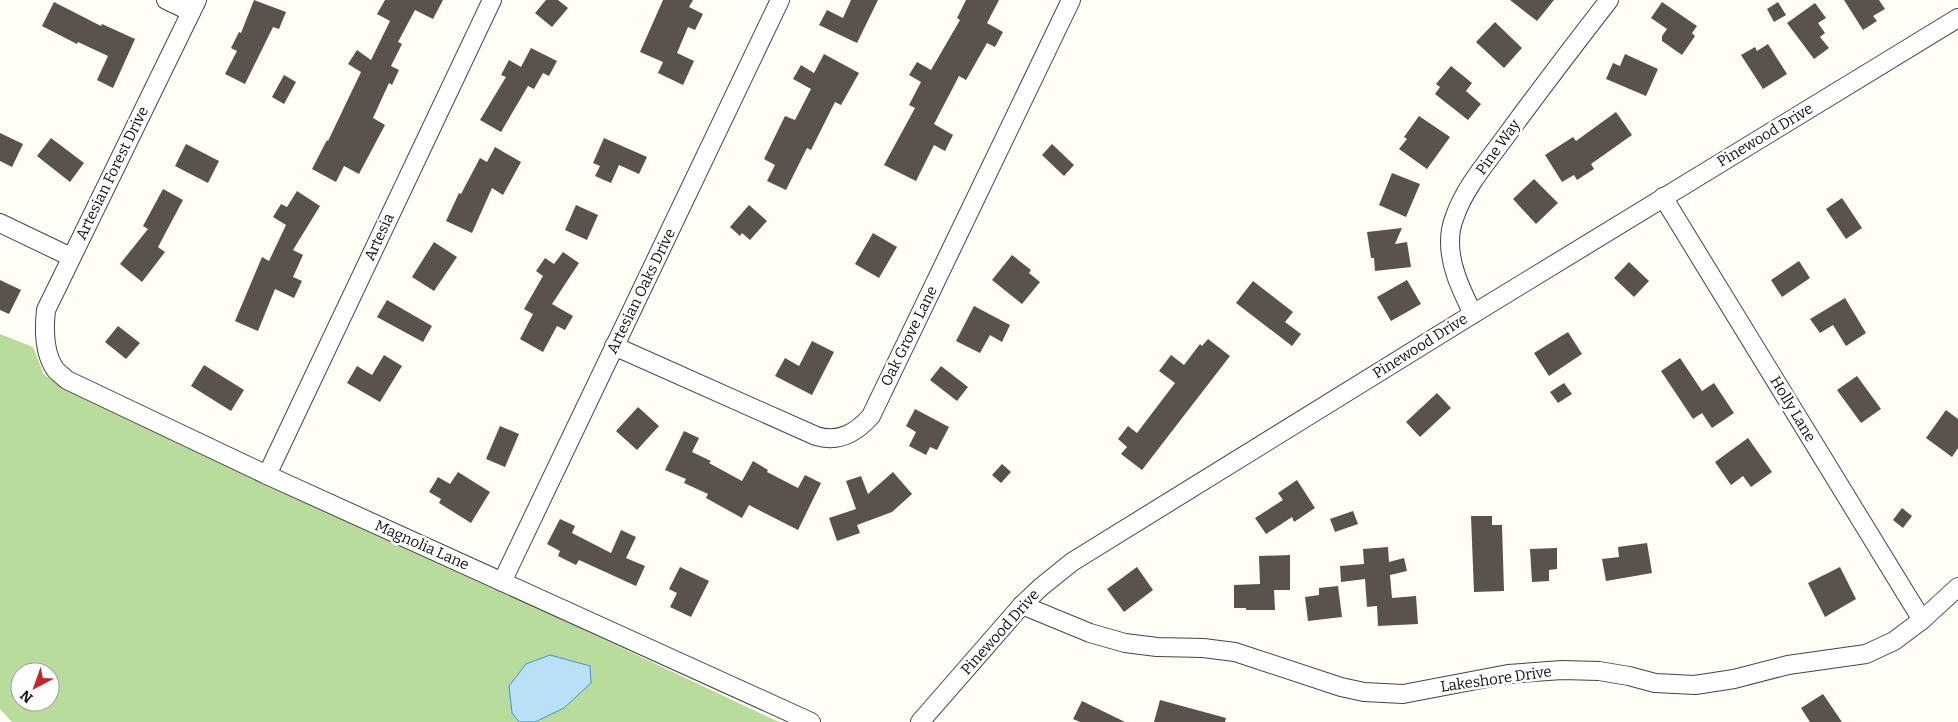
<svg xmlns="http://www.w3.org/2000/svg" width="1958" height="722" font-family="Bitter,serif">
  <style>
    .forest { fill: #b9dc9c; fill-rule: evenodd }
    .water { fill: #b9e0f7; stroke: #3f96cf }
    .building { fill: #5a524d }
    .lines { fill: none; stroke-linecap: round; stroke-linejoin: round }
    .minor-casing { stroke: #444; stroke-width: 20 }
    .minor { stroke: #fff; stroke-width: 18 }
    .labels { text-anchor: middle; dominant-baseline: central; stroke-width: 5; stroke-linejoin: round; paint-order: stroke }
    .street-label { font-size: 15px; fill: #111; stroke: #fff }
  </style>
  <rect width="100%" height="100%" fill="#fffdf5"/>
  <!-- forest -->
  <path class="forest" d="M0,334L33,347L44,375L779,722H12L0,709ZM20,672H50V702H20Z"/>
  <!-- water -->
  <path class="water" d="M550,655L590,666L591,683L564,708L535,722H519L512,713L509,686L526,664Z"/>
  <!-- building -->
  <g class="building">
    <path d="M254,0L286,12L279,29L273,27L245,84L225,74L237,51L231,48L239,32L241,33Z"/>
    <path d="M385,0H443L433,19L415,10L398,42L402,44L391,66L399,70L392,85L389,83L373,118L385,125L359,174L344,166L336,182L312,169L327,140L328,141L361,72L348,64L357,50L371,60L390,21L377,14Z"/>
    <path d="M546,0H558L568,8L552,27L535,13Z"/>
    <path d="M663,0H693L689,7L703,14L695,30L688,27L677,53L694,61L683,85L658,73L663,62L640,52Z"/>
    <path d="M851,0H878L857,43L819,25L827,10L843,18Z"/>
    <path d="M966,0H999L987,23L1003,32L995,47L987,43L966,80L959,76L934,124L953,135L945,151L934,145L916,181L884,165L915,108L909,105L921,82L909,75L917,62L931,70L960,20L957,18Z"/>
    <path d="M1510,0H1554L1537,21Z"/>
    <path d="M1844,0H1879L1885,9L1873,16L1877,21L1863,30Z"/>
    <path d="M54,2L101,26L102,24L135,39L113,88L97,80L108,56L78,42L77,44L42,26Z"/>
    <path d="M1662,2L1697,26L1692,33L1695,36L1682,55L1662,41V36L1667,29L1651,18Z"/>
    <path d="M1778,2L1786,15L1774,22L1767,9Z"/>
    <path d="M1815,3L1826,18L1818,23L1825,33L1820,37L1829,48L1814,59L1787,23Z"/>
    <path d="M1495,22L1522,48L1504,68L1476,42Z"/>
    <path d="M1768,44L1787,74L1763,89L1741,55L1755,47L1757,51Z"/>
    <path d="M531,48L557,61L549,76L543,73L534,89L528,86L501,132L480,120L506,77L501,75L509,60L521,67Z"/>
    <path d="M824,54L859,73L841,105L835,102L811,150L807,148L786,190L767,181L775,165L764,159L785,116L795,120L811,89L793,79L801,65L814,73Z"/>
    <path d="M1625,54L1658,69L1646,96L1606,79L1613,63L1620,66Z"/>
    <path d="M1451,66L1472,83L1466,91L1481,104L1468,120L1435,94L1440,87L1436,84Z"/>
    <path d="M284,75L296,82L284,104L272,97Z"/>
    <path d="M1616,112L1632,135L1591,164L1594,169L1577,180L1574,175L1562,182L1545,155L1573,137L1576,141Z"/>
    <path d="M1419,116L1450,137L1427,169L1399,149L1407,139L1404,137Z"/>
    <path d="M0,133L23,144L12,167L0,161Z"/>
    <path d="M51,138L84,163L70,182L37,156Z"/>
    <path d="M604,138L647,157L639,174L619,165L611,183L595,176L600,166L593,163Z"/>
    <path d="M186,144L219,161L208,183L175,166Z"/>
    <path d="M1052,144L1074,165L1064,176L1042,155Z"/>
    <path d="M495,147L521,162L503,195L492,188L472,233L446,221L459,193L461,194L480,158L487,162Z"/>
    <path d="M1392,173L1420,184L1406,217L1379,205Z"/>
    <path d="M1534,179L1558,203L1536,224L1513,199Z"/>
    <path d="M163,189L183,200L158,247L165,252L142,282L120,264L148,229L143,226Z"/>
    <path d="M297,191L320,206L293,250L303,255L293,277L302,281L294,298L275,289L258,331L235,321L262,257L269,261L286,225L273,217L281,204L287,207Z"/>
    <path d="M1842,198L1862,228L1846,239L1826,209Z"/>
    <path d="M576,205L598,215L587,240L565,230Z"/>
    <path d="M749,205L767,221L750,240L742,233L740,236L730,227Z"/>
    <path d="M1402,228L1395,244L1407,242L1411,267L1375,271L1374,258H1371L1367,232Z"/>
    <path d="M873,233L897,247L879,278L855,264Z"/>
    <path d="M434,242L457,257L434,291L412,277Z"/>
    <path d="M563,252L579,263L552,304L573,316L565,330L557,326L543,352L520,339L533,314L524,309L543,276L536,271L545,258L554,264Z"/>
    <path d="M1012,255L1031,270L1029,273L1040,282L1022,304L992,280Z"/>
    <path d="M1799,261L1810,278L1782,297L1771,280Z"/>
    <path d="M1629,262L1649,281L1634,297L1614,278Z"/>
    <path d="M0,280L21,290L9,314L0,310Z"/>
    <path d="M1407,280L1421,304L1391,321L1377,297Z"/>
    <path d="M1253,281L1293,312L1285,322L1301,334L1292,346L1236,303Z"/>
    <path d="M1845,298L1866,333L1846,346L1833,325L1820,333L1810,319Z"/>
    <path d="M387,300L432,326L423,342L377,317Z"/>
    <path d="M974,306L1010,325L1002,342L990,335L980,353L956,341Z"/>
    <path d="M118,326L140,343L126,359L105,342Z"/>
    <path d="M1568,332L1582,354L1549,376L1534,353Z"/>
    <path d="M1208,339L1230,356L1142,470L1121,454L1127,447L1118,439L1128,426L1137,433L1175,383L1159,371L1171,355L1184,365L1200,344L1202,346Z"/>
    <path d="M812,341L834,352L812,395L775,376L785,358L799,366Z"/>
    <path d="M384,355L402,366L380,402L347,383L357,366L372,375Z"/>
    <path d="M1680,358L1702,391L1714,383L1734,413L1712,428L1702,413L1693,419L1661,371Z"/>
    <path d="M204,365L244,390L231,411L191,386Z"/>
    <path d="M941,366L968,387L957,401L930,380Z"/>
    <path d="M1857,376L1881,409L1861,423L1837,390Z"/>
    <path d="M1564,383L1572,394L1558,403L1550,392Z"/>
    <path d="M1437,393L1451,408L1420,437L1406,422Z"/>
    <path d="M638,407L659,426L637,450L616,431Z"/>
    <path d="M915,409L949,427L937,450L930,447L926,455L909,446L916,432L906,426Z"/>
    <path d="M1946,410L1958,419V448L1952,457L1926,438Z"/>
    <path d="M500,426L519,434L505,467L486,459Z"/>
    <path d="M684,431L699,438L692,452L711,461L709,463L742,481L753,461L768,470L767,472L798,488L805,475L821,483L798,530L749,505L742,518L706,498L708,494L684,483L686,479L665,470Z"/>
    <path d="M1748,438L1772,472L1751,487L1743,476L1731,485L1715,462Z"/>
    <path d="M1002,464L1011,472L1001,483L992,475Z"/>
    <path d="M458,472L490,492L471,523L439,503L441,499L429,492L438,477L450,484Z"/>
    <path d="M893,472L912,494L892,512L857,525L860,533L837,541L829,518L856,509L846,481L861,476L868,494Z"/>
    <path d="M1297,480L1315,508L1294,522L1292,517L1266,534L1255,518L1283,500L1278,493Z"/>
    <path d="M1902,508L1912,516L1903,528L1893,520Z"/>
    <path d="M1353,511L1358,524L1335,532L1330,519Z"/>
    <path d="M1471,516H1492V525H1502L1504,591L1474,592Z"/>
    <path d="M560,519L575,526L572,533L611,553L621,530L636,537L626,558L645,566L636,586L579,560L576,565L558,556L560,551L547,544Z"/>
    <path d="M1647,543L1652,573L1606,581L1602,559L1619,557L1618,547Z"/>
    <path d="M1388,547L1389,562L1404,558L1407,571L1390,575L1392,598L1416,596L1418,624L1378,626L1377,606L1367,607L1365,579L1341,582L1340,566L1364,564L1363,549Z"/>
    <path d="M1557,548V569L1549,570V581L1532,582L1530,549Z"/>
    <path d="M1290,555V590H1274L1275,610H1246V608H1234V585L1260,584L1259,556Z"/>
    <path d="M680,567L709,581L691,617L670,607L677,593L669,589Z"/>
    <path d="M1137,567L1153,590L1124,612L1107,589Z"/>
    <path d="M1840,567L1856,599L1825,617L1808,583Z"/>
    <path d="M1338,586L1342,617L1308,621L1305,597L1319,595V588Z"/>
    <path d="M1823,694L1842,722H1810L1801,708Z"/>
    <path d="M1160,700L1226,718L1225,722H1154Z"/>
    <path d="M1082,701L1125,722H1080L1073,719Z"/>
  </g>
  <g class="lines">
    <defs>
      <g id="minor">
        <path d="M166,0L191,12"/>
        <path d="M197,0L46,310C44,328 44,353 55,369C58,373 63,376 67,380L267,475L811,722"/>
        <path d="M1663,197L1922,620"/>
        <path d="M0,223L71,257"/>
        <path d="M1473,314C1462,291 1450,268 1450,242C1450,234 1452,223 1455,216C1465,187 1488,161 1506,136C1540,90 1574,45 1609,0"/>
        <path d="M614,346L816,436C839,443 856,433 871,416L1071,0"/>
        <path d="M267,475L492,0"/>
        <path d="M502,582L780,0"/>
        <path d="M1022,605L1090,633L1125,643L1157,647L1203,648L1235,652L1341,687L1364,692L1403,694L1508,674L1562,670L1599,671L1629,676L1655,683L1695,685L1734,679L1788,665L1866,654L1894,641L1922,620L1958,587"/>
        <path d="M920,722L1022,605L1041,587L1072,562L1473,314L1958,18"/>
      </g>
    </defs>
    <!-- minor casing -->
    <use href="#minor" class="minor-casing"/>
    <!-- minor -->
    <use href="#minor" class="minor"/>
  </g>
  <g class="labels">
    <!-- street labels -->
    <g class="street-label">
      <text transform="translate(1765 135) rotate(-31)">Pinewood Drive</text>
      <text transform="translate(1498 147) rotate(-54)">Pine Way</text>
      <text transform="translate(112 173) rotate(-64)">Artesian Forest Drive</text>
      <text transform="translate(379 237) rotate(-65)">Artesia</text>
      <text transform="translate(641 291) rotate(-64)">Artesian Oaks Drive</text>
      <text transform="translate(909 336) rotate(-64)">Oak Grove Lane</text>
      <text transform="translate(1420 346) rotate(-32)">Pinewood Drive</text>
      <text transform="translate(1793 409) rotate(59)">Holly Lane</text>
      <text transform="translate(422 545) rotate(24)">Magnolia Lane</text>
      <text transform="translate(1000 632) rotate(-48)">Pinewood Drive</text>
      <text transform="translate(1496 679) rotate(-8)">Lakeshore Drive</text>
    </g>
  </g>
  <!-- north arrow -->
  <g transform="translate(35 687) rotate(221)"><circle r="24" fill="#ffffff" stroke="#a0a0a0"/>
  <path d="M0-4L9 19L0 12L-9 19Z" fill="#c4262e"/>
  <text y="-8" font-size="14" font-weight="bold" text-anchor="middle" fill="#111111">N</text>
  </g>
</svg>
